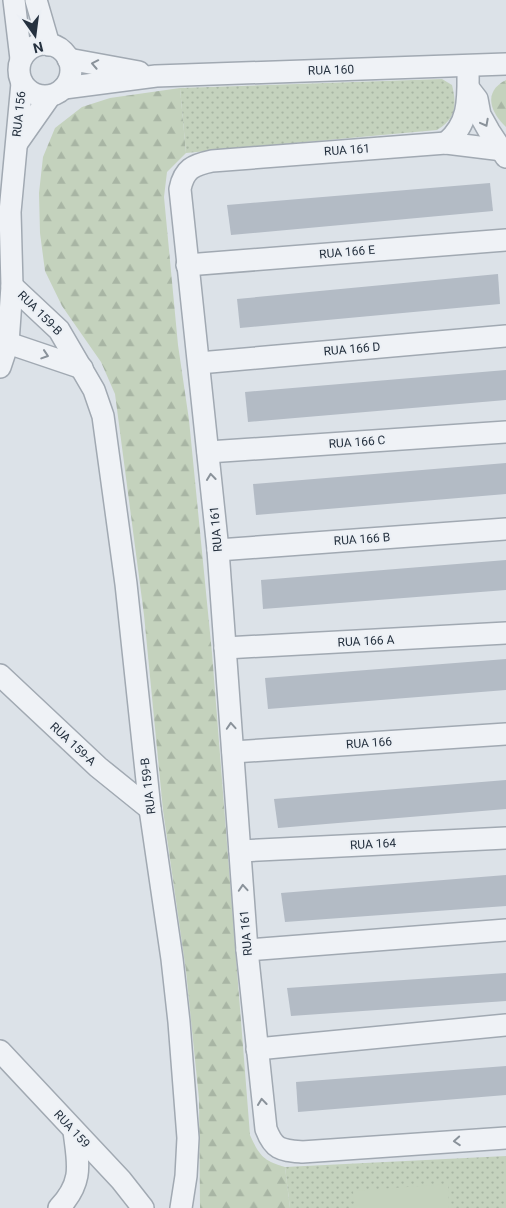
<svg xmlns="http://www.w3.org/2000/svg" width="506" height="1208" font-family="Roboto,sans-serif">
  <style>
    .forest { fill: url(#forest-firs) }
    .park { fill: url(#park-dots) }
    .garden { fill: #c4d2bd }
    .building { fill: #b3bbc5 }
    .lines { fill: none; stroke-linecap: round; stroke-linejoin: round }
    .street-casing { stroke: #a1a9b2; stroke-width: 24 }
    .street { stroke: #eff2f6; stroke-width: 21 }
    .oneway { stroke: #8a929a }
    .labels { text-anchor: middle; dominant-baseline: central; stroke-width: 4; stroke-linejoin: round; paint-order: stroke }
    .street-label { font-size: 12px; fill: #25313f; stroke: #ecf0f5 }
  </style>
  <defs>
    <pattern id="forest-firs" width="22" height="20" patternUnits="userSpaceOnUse" patternTransform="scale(1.25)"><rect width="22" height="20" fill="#c4d2bd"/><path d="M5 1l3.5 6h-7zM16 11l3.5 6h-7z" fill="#a8b5a4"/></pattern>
    <pattern id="park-dots" width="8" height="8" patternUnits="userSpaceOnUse" patternTransform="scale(1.25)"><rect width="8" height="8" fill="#c4d2bd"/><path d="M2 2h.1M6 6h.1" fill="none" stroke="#a8b5a4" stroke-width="1.8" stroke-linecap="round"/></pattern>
  </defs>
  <rect width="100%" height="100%" fill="#dce2e8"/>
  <!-- forest -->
  <g class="forest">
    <path d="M506,80V127C491,113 482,92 506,80Z"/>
    <path d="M180,88L186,153L167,172L164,197L178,345L189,420L212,653L250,1135C259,1155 263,1161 285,1167L290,1208H200L199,1099L186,971L163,810L144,615L115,394L101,362L62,306L45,271L40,233L39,193L43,157L55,128L82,107L110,98Z"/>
  </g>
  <!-- park -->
  <g class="park">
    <path d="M442,79L452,85C457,105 456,119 437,130L186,153L180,88Z"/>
    <path d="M506,1156V1208H290L285,1167Z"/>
  </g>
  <!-- garden -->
  <path class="garden" d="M448,1184L449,1208H355L353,1191Z"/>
  <!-- building -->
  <g class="building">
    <path d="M490,183L493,211L231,235L227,205Z"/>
    <path d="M498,274L500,304L240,328L237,299Z"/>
    <path d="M506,370V400L248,422L245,392Z"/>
    <path d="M506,463V494L256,515L253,484Z"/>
    <path d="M506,560V590L263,609L261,580Z"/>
    <path d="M506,659V690L268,709L265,678Z"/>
    <path d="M506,780V809L278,828L274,799Z"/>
    <path d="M506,875V906L285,922L281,893Z"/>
    <path d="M506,973V1001L291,1016L287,988Z"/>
    <path d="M506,1066V1095L298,1112L296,1082Z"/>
  </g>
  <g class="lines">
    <defs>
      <g id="street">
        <path d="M14,0L21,59"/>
        <path d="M36,0L49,45"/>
        <circle cx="45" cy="70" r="26"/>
        <path d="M68,59L139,72"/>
        <path d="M64,88L156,76L506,64"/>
        <path d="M470,90L477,99L480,115L489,131L506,157"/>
        <path d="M17,143L50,96"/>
        <path d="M446,143C471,122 468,96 468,66"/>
        <path d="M503,150L446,143L212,161C193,165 184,169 180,189L218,550L247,950L266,1129C274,1150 281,1150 302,1152L506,1138"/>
        <path d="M187,265L506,240"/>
        <path d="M12,286L59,330L94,390L103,416L126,584L150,809L172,959L179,1022L188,1138L186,1176L181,1208"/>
        <path d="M8,343L82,368"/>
        <path d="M199,363L506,336"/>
        <path d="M0,367L8,343L12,286L10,212L22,83"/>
        <path d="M208,452L506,432"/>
        <path d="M218,550L506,529"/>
        <path d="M225,648L506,633"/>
        <path d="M0,675L98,767L150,809"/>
        <path d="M233,752L506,734"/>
        <path d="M240,851L506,838"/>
        <path d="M247,950L506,930"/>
        <path d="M257,1049L506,1025"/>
        <path d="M0,1051L121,1180L143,1208"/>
        <path d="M59,1208C84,1181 78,1164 74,1131"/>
      </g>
    </defs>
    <!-- street casing -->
    <use href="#street" class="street-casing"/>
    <!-- street -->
    <use href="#street" class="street"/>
  </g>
  <!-- one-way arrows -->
  <defs><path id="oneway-chevron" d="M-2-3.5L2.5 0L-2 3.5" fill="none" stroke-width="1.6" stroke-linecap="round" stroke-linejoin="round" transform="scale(1.25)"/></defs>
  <g class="oneway">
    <use href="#oneway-chevron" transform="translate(95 64) rotate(-169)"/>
    <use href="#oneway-chevron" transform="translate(485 123) rotate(62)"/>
    <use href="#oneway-chevron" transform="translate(45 355) rotate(18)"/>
    <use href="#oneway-chevron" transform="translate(211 477) rotate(-96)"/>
    <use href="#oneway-chevron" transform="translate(231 726) rotate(-94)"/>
    <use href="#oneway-chevron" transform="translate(243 888) rotate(-94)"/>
    <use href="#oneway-chevron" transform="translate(262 1102) rotate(-96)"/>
    <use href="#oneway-chevron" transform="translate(457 1141) rotate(176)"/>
  </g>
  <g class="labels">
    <!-- street labels -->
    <g class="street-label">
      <text transform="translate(331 70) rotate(-2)">RUA 160</text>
      <text transform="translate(19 114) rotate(-84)">RUA 156</text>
      <text transform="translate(347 150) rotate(-4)">RUA 161</text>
      <text transform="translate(347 252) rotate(-5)">RUA 166 E</text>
      <text transform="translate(40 313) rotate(45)">RUA 159-B</text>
      <text transform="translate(352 349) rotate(-5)">RUA 166 D</text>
      <text transform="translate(357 442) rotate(-4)">RUA 166 C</text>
      <text transform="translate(216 529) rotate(-95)">RUA 161</text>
      <text transform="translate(362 539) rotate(-4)">RUA 166 B</text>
      <text transform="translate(366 641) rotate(-3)">RUA 166 A</text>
      <text transform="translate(369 743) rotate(-4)">RUA 166</text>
      <text transform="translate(73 744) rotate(43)">RUA 159-A</text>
      <text transform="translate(148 786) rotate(-97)">RUA 159-B</text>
      <text transform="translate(373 844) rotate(-3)">RUA 164</text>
      <text transform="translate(246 933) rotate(-95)">RUA 161</text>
      <text transform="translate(72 1129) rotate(47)">RUA 159</text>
    </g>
  </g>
  <!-- north arrow -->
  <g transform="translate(35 35) rotate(166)" stroke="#ecf0f5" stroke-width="4" paint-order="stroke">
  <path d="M0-4L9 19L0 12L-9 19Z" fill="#25313f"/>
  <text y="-8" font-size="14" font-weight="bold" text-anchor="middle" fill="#25313f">N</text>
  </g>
</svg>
